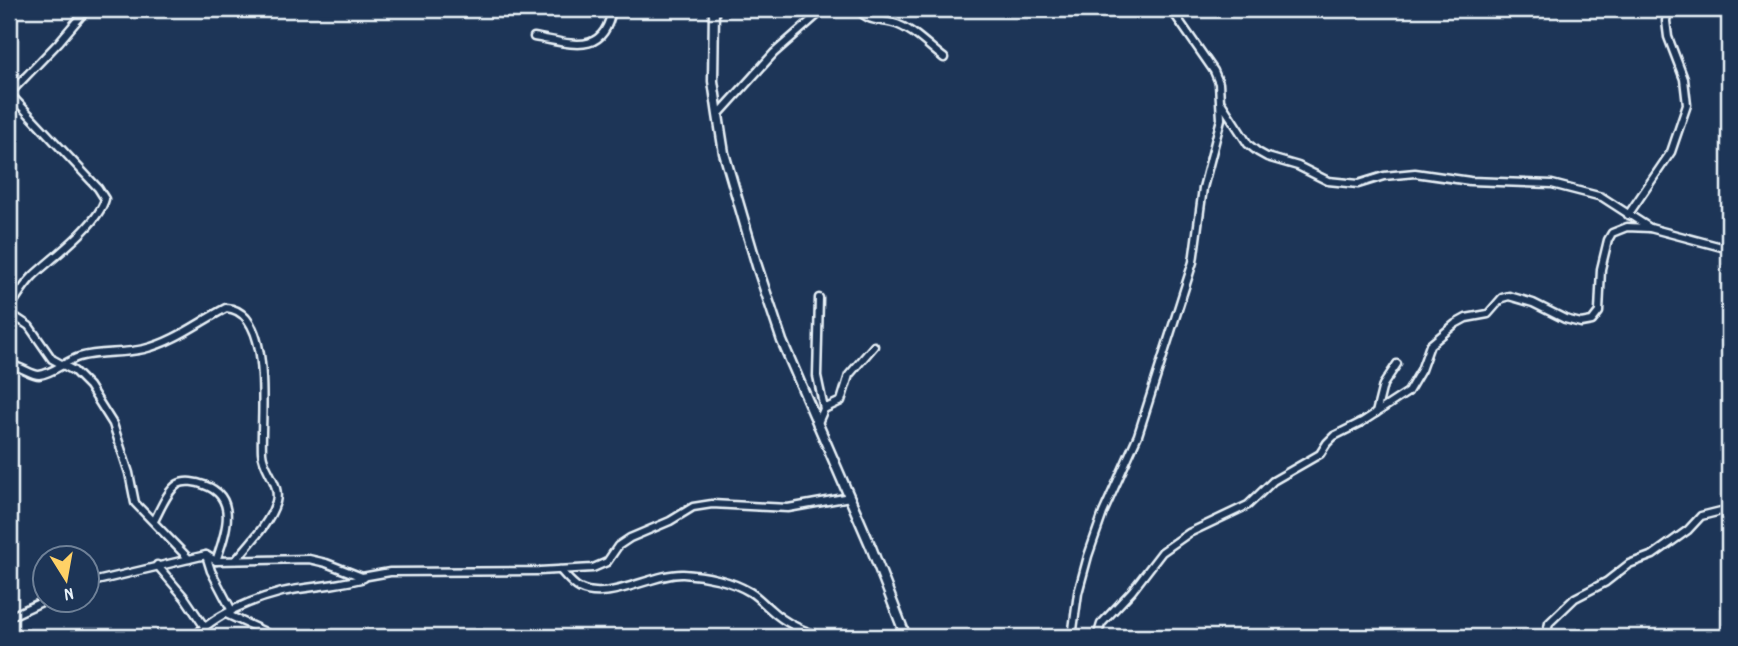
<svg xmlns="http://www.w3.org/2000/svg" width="1738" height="646" font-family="Dekko,sans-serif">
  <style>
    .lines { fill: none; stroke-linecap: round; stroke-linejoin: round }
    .street-casing { stroke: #e8f1f8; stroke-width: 11 }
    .secondary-casing { stroke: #e8f1f8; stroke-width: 13 }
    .street { stroke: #1d3557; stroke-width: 6 }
    .secondary { stroke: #1d3557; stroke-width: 8 }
  </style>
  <rect width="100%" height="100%" fill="#1d3557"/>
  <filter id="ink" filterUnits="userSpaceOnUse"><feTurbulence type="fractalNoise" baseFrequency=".0143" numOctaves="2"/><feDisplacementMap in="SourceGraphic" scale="14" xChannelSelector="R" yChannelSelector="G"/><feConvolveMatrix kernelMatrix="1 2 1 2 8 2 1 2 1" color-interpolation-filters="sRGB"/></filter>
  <g filter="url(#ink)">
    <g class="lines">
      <defs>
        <g id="street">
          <path d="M858,9C868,22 878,19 893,23C912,28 928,46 944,58"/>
          <path d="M534,37C570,43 604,58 612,9"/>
          <path d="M9,93L98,188L105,199C98,225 53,257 33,276C25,284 19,294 13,303"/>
          <path d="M9,94L59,42L87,9"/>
          <path d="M1222,104L1248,144L1258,152L1267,157L1298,166L1328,181L1358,184L1384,176L1415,173L1470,181L1552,184L1602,197L1650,228L1729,249"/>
          <path d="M718,115L774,53L824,9"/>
          <path d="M1628,215L1671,152L1687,105L1684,79L1668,37L1666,21L1668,9"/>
          <path d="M9,287L14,316L29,326L52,359L74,371L89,386L113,424L129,473L135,503L189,559"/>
          <path d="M9,365C21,366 31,375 39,375C52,374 66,361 79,357C100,351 122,354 144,349C174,342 199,322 226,308C275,311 260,419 262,452C263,470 281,483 276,502C269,524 250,543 236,560"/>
          <path d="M824,409L841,401L849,375L874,346"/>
          <path d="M1376,413L1383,385L1397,364"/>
          <path d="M817,425L824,409L817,376L819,298"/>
          <path d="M154,521C160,510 167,491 178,484C185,480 197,482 204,485C240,497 225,535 216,561"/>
          <path d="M206,555L211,571L232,611"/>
          <path d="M157,565L185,598L204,626"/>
          <path d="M560,570C566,576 572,584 579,588C608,603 652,573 683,574C705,575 732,581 750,592C758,597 763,603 770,609C786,624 807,633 827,637"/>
          <path d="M88,583L206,555L216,561L309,559L326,563L362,577L390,572L539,571L593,568L607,562L618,546L630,538L670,521L693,507L712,504L788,508L850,497"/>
          <path d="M226,614L263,631L272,637"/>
          <path d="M9,617L46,600"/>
          <path d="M200,631L209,637"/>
          <path d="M195,637C213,615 254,599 282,592C309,586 337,586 364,578"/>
          <path d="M1072,637L1078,593L1088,556L1103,513L1138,435L1193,262L1203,188L1221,119L1219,83L1214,71L1171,9"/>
          <path d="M1097,637L1101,624L1132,591L1162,552L1189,533L1248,505L1273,481L1320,454L1327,443L1334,436L1362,422L1408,392L1421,370L1430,345L1455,324L1466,318L1488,314L1502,298L1509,296L1533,303L1565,319L1581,323L1592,321L1599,312L1601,269L1608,240L1612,233L1627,227L1650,228"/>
          <path d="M1546,637L1549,623L1575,598L1606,582L1629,564L1653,555L1688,530L1701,516L1729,509"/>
        </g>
        <path id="secondary" d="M714,9L713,81L718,115L724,153L757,266L782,341L871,547L906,637"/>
      </defs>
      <!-- street casing -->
      <use href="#street" class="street-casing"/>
      <!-- secondary casing -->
      <use href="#secondary" class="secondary-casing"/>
      <!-- street -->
      <use href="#street" class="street"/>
      <!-- secondary -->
      <use href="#secondary" class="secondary"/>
    </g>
  </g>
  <!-- margin -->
  <rect width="1738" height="646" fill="none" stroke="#1d3557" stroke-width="35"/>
  <rect x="18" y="18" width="1703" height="611" fill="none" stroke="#e8f1f8" stroke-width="2.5" filter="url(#ink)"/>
  <!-- north arrow -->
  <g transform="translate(66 579) rotate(169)"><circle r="33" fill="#1d3557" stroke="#6e8097" stroke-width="2"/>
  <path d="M0-5L12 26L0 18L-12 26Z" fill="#ffd166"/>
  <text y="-10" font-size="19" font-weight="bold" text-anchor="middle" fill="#e8f1f8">N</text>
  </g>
</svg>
